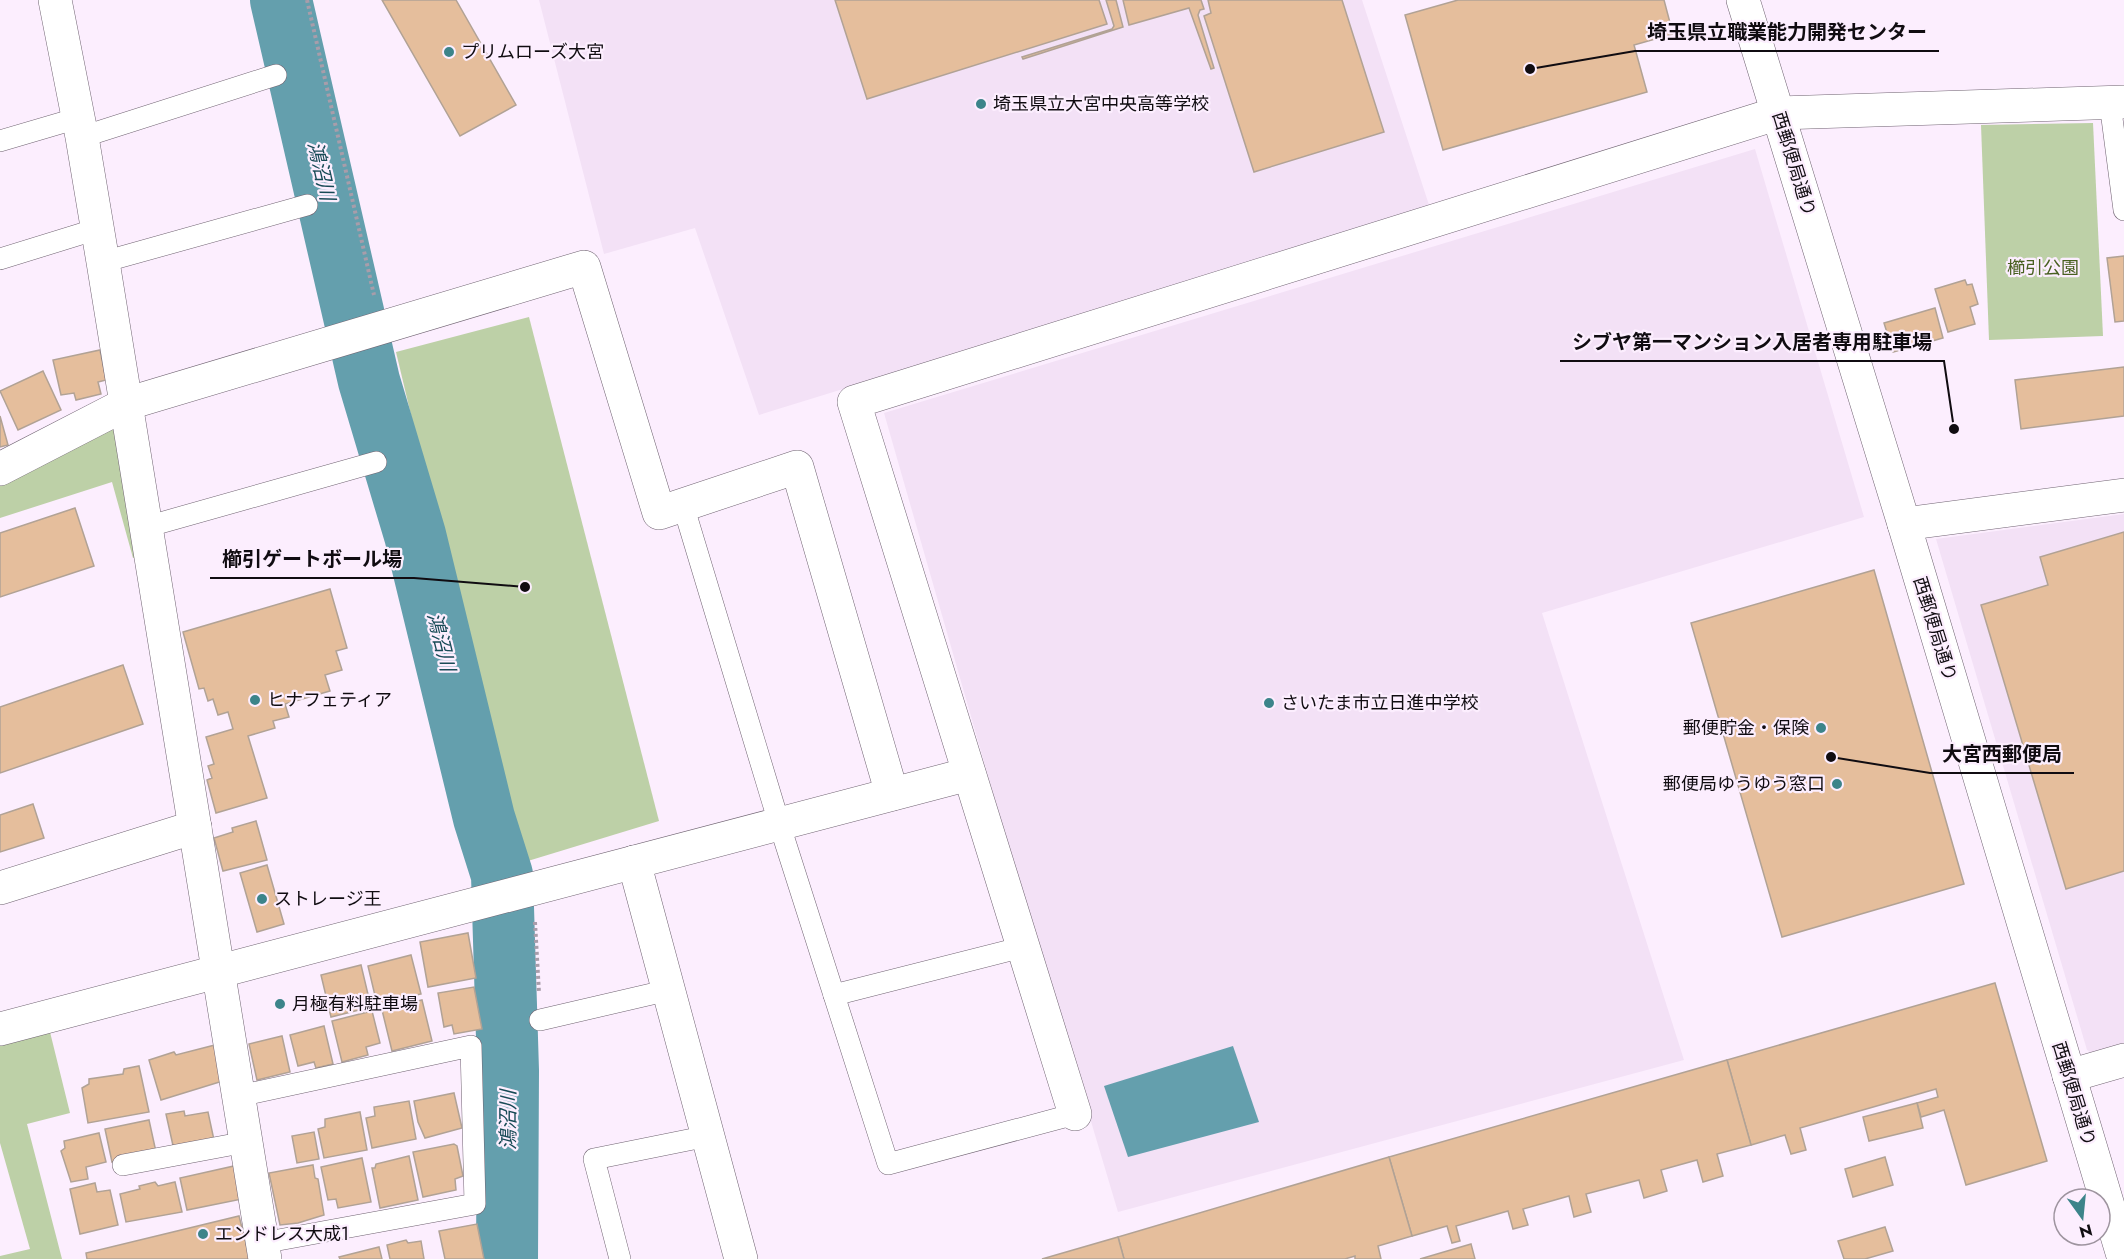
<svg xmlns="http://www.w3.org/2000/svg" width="2124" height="1259" font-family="Jost,'Noto Sans JP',sans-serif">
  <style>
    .built { fill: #f3e1f6 }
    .green { fill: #bdd0a7 }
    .water { fill: #649fad }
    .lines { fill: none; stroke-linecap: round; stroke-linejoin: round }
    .river { stroke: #649fad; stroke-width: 62 }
    .building { fill: #e5be9c; stroke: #b1a295; stroke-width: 1.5 }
    .service-casing { stroke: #706472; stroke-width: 22 }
    .minor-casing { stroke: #706472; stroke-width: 34 }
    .tertiary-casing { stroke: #706472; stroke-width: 34 }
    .path { stroke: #a89daa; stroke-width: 4; stroke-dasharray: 3 3; stroke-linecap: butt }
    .service { stroke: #fff; stroke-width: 21 }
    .minor { stroke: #fff; stroke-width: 33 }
    .tertiary { stroke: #fff; stroke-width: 33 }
    .poi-dot { fill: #3c848a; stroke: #fceefe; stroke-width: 2 }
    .labels { text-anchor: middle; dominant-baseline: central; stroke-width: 4.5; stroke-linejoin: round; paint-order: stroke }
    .poi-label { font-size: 18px; fill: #100c11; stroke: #fceefe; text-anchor: start }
    .street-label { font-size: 18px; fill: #100c11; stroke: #fceefe }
    .park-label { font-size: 18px; fill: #486020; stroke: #fceefe }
    .water-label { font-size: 20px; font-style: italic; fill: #174a56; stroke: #fceefe }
    .leader { fill: none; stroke: #100c11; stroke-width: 2 }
    .callout-dot { fill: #100c11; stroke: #fceefe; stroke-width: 2 }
    .callout-label { font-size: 20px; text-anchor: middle; font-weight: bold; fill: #100c11; stroke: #fceefe; stroke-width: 4.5; stroke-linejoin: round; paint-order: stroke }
  </style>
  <rect width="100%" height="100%" fill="#fceefe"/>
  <!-- built -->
  <g class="built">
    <path d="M539,0H1362L1430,208L759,415L695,228L604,254Z"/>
    <path d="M1755,149L1864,517L1542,613L1684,1060L1118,1212L993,793L884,413Z"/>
    <path d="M2124,514V1050L2099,1057L2087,1050L1936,539Z"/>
  </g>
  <!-- green -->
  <g class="green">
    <path d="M2093,123L2103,336L1989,340L1981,125Z"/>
    <path d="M529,317L659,821L518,864L396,352Z"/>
    <path d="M124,409L148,554L133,558L112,482L0,518V472Z"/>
    <path d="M50,1032L70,1113L27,1124L62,1259H0V1256L30,1249L0,1143V1045Z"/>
  </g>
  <!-- water -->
  <path class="water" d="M1233,1046L1259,1122L1128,1157L1104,1086Z"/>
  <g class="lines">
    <!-- river -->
    <path class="river" d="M281,0L369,381L415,535L484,818L502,875L508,1071L507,1259"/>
  </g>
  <!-- building -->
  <g class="building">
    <path d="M382,0H456L516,105L460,136Z"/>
    <path d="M835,0H1099L1107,24L867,99Z"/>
    <path d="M1106,0H1116L1123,27L1023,59L1022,57L1112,29L1114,26Z"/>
    <path d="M1123,0H1201L1204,9L1200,10L1198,15L1214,68L1211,69L1189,8L1129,25Z"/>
    <path d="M1208,0H1342L1384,132L1254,172L1204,16L1211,13Z"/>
    <path d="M1458,0H1664L1673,34L1634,45L1647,92L1443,150L1405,15Z"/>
    <path d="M2124,256V321L2115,322L2107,258Z"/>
    <path d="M1965,280L1967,285L1972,284L1978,304L1970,307L1975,324L1948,332L1935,289Z"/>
    <path d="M1935,308L1943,338L1893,352L1884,323Z"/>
    <path d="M100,350L106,380L98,382L101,394L76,400L74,393L61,395L53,360Z"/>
    <path d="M2124,367V416L2021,429L2015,380Z"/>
    <path d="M43,371L61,410L18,430L0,391Z"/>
    <path d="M0,416L8,445L0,447Z"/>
    <path d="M75,508L94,566L0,597V533Z"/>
    <path d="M2124,532V871L2066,889L1981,605L2048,585L2040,557Z"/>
    <path d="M1874,570L1964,884L1782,937L1691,623Z"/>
    <path d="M330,589L347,648L336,651L342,670L325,675L330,691L285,704L289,717L273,721L275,728L248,736L267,798L216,813L207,780L212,778L208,766L214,764L206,737L233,729L228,712L218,715L213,699L208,701L204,688L199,689L183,632Z"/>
    <path d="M123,665L143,724L0,773V707Z"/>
    <path d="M33,804L44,838L0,852V815Z"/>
    <path d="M256,821L267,860L223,871L214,838L233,832L232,828Z"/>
    <path d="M267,865L284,924L257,932L240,873Z"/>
    <path d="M468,933L476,978L428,987L420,942Z"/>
    <path d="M411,955L421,994L377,1004L368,966Z"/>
    <path d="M361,965L371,1007L331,1017L321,975Z"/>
    <path d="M1995,983L2047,1161L1966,1185L1944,1110L1921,1117L1917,1103L1938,1097L1936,1089L1800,1128L1806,1150L1791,1154L1785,1135L1751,1145L1727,1060Z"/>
    <path d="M474,987L482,1029L454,1034L452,1025L444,1027L438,993Z"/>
    <path d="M422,1000L432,1041L392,1051L382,1010Z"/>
    <path d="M372,1011L380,1043L366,1047L368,1055L342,1062L332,1021Z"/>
    <path d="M324,1026L333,1064L316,1068L314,1062L298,1066L290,1035Z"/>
    <path d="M282,1036L290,1072L257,1080L249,1044Z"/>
    <path d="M215,1045L226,1080L161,1100L149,1060L174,1052L176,1055Z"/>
    <path d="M1727,1060L1751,1145L1717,1154L1723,1176L1703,1182L1697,1160L1661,1170L1667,1191L1644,1198L1639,1180L1586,1194L1591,1212L1574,1217L1569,1196L1523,1209L1528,1225L1513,1229L1508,1211L1456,1226L1460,1241L1452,1243L1447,1226L1412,1236L1389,1157Z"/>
    <path d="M139,1066L149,1112L88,1123L82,1088L89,1084V1079L123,1074L124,1069Z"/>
    <path d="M454,1093L462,1128L425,1138L418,1122L414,1101Z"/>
    <path d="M409,1101L416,1139L372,1148L366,1118L375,1116L374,1107Z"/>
    <path d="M1917,1103L1923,1128L1869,1141L1863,1117Z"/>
    <path d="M184,1111L185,1116L208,1112L214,1140L174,1150L166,1114Z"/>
    <path d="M360,1112L367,1150L324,1158L318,1129L325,1127V1119Z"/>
    <path d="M149,1120L156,1152L112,1162L105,1129Z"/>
    <path d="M314,1132L319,1159L297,1163L292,1136Z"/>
    <path d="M99,1133L106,1162L86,1167L88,1179L71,1182L61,1151L65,1148L64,1141Z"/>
    <path d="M454,1144L457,1146L463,1176L455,1179L456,1190L423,1197L413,1152Z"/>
    <path d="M409,1156L418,1200L380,1208L372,1168H375L376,1164Z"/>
    <path d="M1389,1157L1412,1236L1378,1246L1381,1259H1355V1256L1345,1259H1124L1118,1237Z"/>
    <path d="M1885,1157L1893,1185L1853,1197L1845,1169Z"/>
    <path d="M362,1158L371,1202L338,1208L336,1199L328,1200L321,1167Z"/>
    <path d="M313,1165L315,1178L318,1179L324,1215L298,1223L280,1225L269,1173Z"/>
    <path d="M234,1166L242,1199L187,1210L180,1178Z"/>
    <path d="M155,1182L158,1186L175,1182L182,1212L126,1222L120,1194L140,1189L139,1186Z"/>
    <path d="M95,1183L97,1192L110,1190L118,1225L80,1234L70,1189Z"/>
    <path d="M239,1216L250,1259H87L86,1253Z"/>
    <path d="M477,1224L484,1259H445L439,1231Z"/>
    <path d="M1885,1227L1893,1251L1865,1259H1844L1838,1241Z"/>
    <path d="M1118,1237L1124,1259H1042Z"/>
    <path d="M406,1240L408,1243L421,1241L424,1259H390L387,1245Z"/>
    <path d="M1471,1244L1475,1259H1420Z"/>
    <path d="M379,1247L382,1259H340L339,1257Z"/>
  </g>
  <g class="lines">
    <defs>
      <g id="service">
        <path d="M2110,103L2124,210"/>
        <path d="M82,137L276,75"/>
        <path d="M0,141L78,118"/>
        <path d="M0,259L97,229"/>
        <path d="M103,262L307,205"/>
        <path d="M683,505L779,823L888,1164L1075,1114"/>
        <path d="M146,527L376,462"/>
        <path d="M834,995L1023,947"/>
        <path d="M540,1020L669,990"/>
        <path d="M239,1096L471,1046L475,1204L262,1243"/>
        <path d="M123,1165L246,1142"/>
        <path d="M620,1259L594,1159L708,1136"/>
      </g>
      <g id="minor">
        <path d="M55,0L82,137L103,262L265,1259"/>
        <path d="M0,469L126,404L584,267L659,513L797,467L892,794"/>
        <path d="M1904,524L2124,495"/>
        <path d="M634,862L741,1259"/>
        <path d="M0,888L195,827"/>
        <path d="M0,1029L969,774"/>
        <path d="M2069,1076L2124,1060"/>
        <path d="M1075,1114L854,402L1779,113L2124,102"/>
      </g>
      <path id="tertiary" d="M1743,0L1904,524L2124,1259"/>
    </defs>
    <!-- service casing -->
    <use href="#service" class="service-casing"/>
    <!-- minor casing -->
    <use href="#minor" class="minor-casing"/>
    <!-- tertiary casing -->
    <use href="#tertiary" class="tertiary-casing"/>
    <!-- path -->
    <g class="path">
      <path d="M307,0L374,295"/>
      <path d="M535,922L539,993"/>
    </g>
    <!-- service -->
    <use href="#service" class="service"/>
    <!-- minor -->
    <use href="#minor" class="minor"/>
    <!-- tertiary -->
    <use href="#tertiary" class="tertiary"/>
  </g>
  <!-- markers -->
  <g class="poi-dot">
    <circle cx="449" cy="52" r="6"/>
    <circle cx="981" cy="104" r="6"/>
    <circle cx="255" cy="700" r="6"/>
    <circle cx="1269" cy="703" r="6"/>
    <circle cx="1821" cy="728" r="6"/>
    <circle cx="1837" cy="784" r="6"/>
    <circle cx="262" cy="899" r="6"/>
    <circle cx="280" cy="1004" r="6"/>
    <circle cx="203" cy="1234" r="6"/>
  </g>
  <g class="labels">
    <!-- poi labels -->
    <g class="poi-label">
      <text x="461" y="52">プリムローズ大宮</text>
      <text x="993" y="104">埼玉県立大宮中央高等学校</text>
      <text x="267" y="700">ヒナフェティア</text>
      <text x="1281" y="703">さいたま市立日進中学校</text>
      <text x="1809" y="728" text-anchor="end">郵便貯金・保険</text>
      <text x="1825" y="784" text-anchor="end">郵便局ゆうゆう窓口</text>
      <text x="274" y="899">ストレージ王</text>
      <text x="292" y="1004">月極有料駐車場</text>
      <text x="215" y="1234">エンドレス大成1</text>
    </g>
    <!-- street labels -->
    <g class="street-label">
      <text transform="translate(1794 164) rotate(73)">西郵便局通り</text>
      <text transform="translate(1935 629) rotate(73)">西郵便局通り</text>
      <text transform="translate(2074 1094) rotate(73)">西郵便局通り</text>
    </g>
    <!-- park labels -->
    <g class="park-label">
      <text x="2043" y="268">櫛引公園</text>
    </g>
    <!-- water labels -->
    <g class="water-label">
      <text transform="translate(321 171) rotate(77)">鴻沼川</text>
      <text transform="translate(441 642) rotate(76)">鴻沼川</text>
      <text transform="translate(508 1120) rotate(-90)">鴻沼川</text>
    </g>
  </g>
  <!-- callouts -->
  <path class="leader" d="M1530 69L1635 51H1939M1954 429L1944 361H1560M525 587L414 578H210M1831 757L1930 773H2074"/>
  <g class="callout-dot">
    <circle cx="1530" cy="69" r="6"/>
    <circle cx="1954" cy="429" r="6"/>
    <circle cx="525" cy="587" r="6"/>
    <circle cx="1831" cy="757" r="6"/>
  </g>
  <g class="callout-label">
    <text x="1787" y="39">埼玉県立職業能力開発センター</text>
    <text x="1752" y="349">シブヤ第一マンション入居者専用駐車場</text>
    <text x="312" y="566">櫛引ゲートボール場</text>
    <text x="2002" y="761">大宮西郵便局</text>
  </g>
  <!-- north arrow -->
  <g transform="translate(2082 1217) rotate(165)"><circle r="28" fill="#fceefe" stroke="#9e949f" stroke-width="1.5"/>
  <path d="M0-4.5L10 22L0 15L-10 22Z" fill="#3c848a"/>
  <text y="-9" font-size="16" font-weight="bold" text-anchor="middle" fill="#100c11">N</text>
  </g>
</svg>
